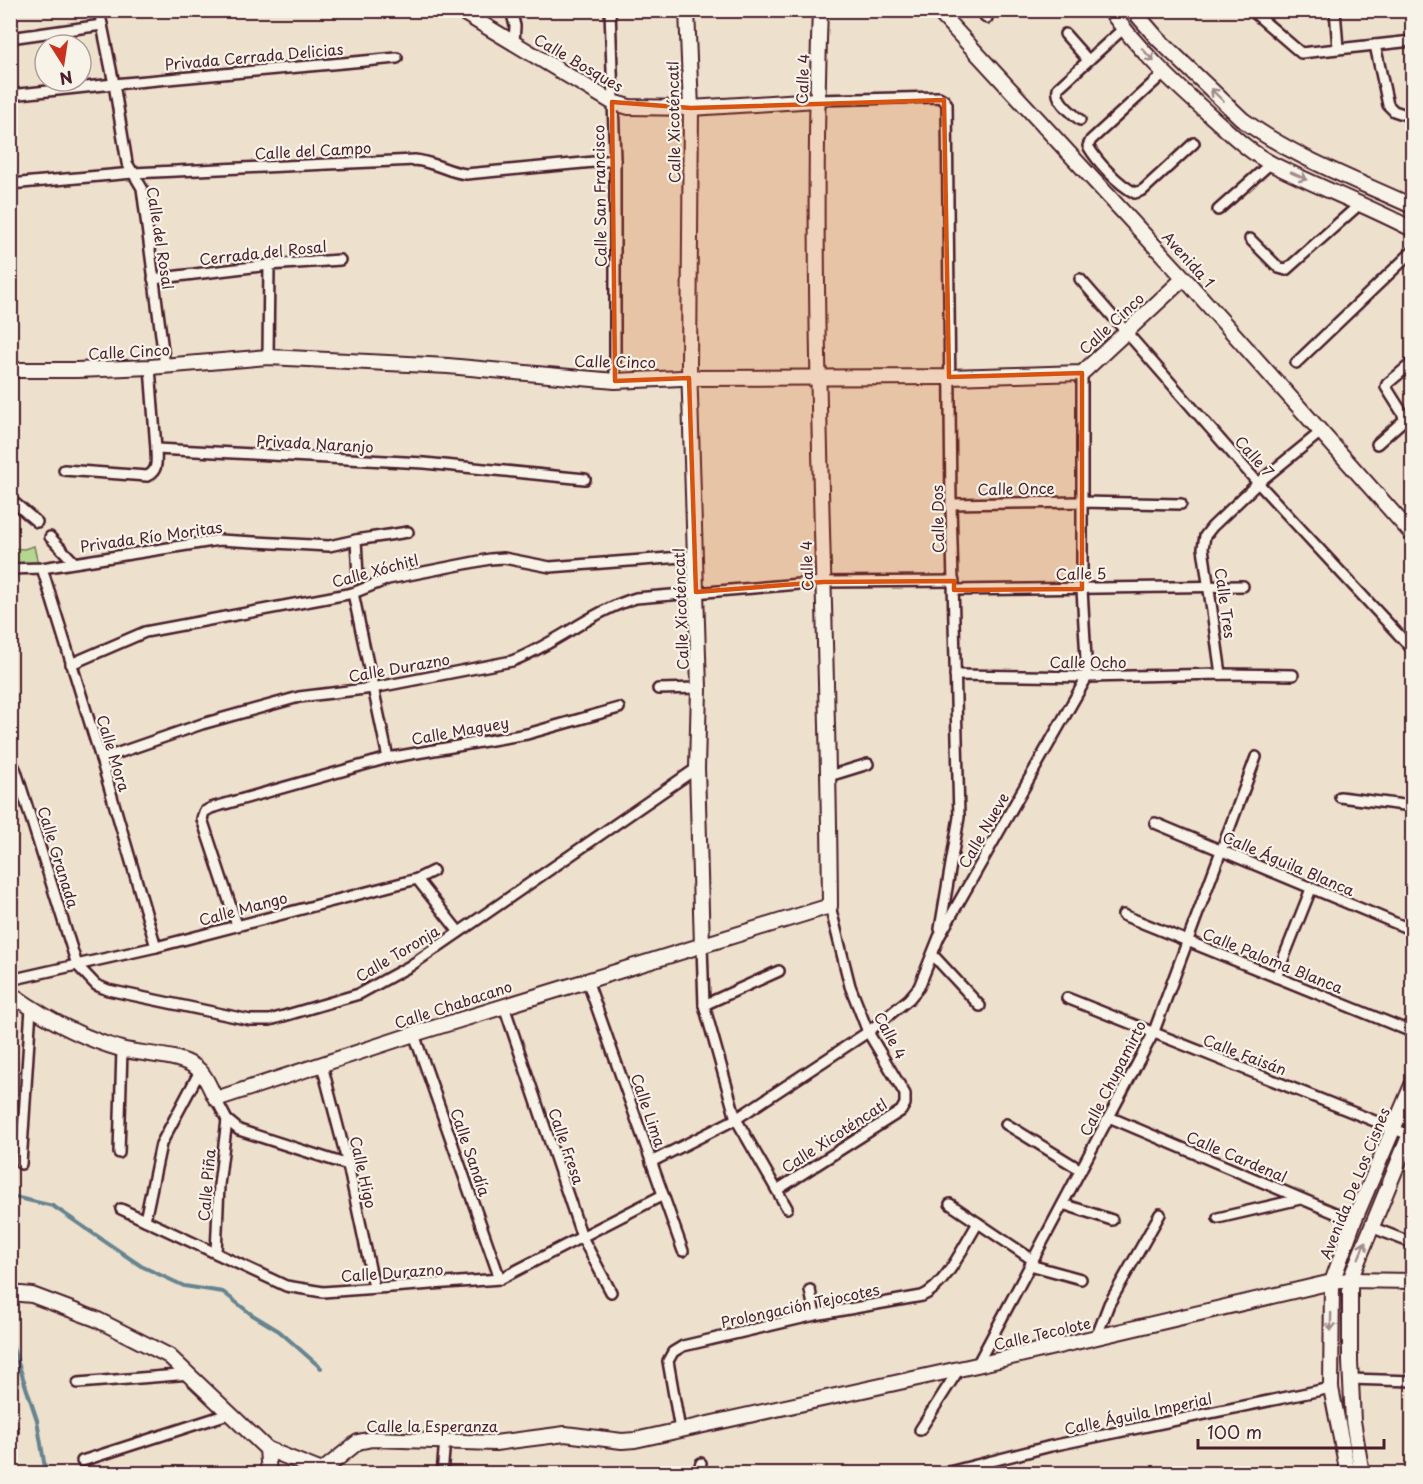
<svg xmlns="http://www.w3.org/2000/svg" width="1423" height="1484" font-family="'Playpen Sans',sans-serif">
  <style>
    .green { fill: #b3d690; stroke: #7e7a5e; stroke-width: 1.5 }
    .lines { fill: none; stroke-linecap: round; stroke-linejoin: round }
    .stream { stroke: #668490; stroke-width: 4 }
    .street-casing { stroke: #4a1f2b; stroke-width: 14 }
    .secondary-casing { stroke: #4a1f2b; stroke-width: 18 }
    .street { stroke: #f7f3e8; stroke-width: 9 }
    .secondary { stroke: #f7f3e8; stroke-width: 14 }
    .oneway { stroke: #a0898a }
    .marked { fill: #d8530f; fill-opacity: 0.2; stroke: #d8530f; stroke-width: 4.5; stroke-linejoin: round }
    .labels { text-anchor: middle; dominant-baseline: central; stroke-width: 4.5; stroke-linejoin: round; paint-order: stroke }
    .street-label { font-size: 15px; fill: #4a1f2b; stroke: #f7f3e8 }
  </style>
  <rect width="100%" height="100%" fill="#ede0cc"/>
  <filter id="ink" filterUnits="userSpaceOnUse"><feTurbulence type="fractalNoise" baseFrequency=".0167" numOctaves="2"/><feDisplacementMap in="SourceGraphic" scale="12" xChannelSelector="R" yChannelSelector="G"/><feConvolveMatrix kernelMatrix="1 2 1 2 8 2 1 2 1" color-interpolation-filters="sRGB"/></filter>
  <g filter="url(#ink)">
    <!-- green -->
    <path class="green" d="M34,546L38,564L11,566V548L24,549Z"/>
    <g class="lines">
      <!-- stream -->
      <g class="stream">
        <path d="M10,1196L53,1206L141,1266L184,1286L223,1292L251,1314L279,1331L321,1368"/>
        <path d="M10,1339L37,1420L46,1474"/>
      </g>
      <defs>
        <g id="street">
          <path d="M99,10L114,84L127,163L142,188L165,366"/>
          <path d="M511,10L515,26L514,43"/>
          <path d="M610,10L615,160V381"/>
          <path d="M979,10L987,18"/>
          <path d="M1251,10L1301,53L1412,41"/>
          <path d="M1335,10L1338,48"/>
          <path d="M1065,34L1088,60"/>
          <path d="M10,38L102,25"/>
          <path d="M1375,45L1388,105L1394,111L1412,117"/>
          <path d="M1164,73L1091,140L1088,146C1098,163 1118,184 1135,193L1143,190L1194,143"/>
          <path d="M10,95L114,84L397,58"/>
          <path d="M817,100L939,97L944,100L947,104L951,504L959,817L940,929"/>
          <path d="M1080,120C1071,112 1055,101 1058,88L1124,28"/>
          <path d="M10,184L133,173L415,160C435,162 447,172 466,174L615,160"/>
          <path d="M1218,210L1271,163"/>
          <path d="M1250,239L1279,268L1286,270L1361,203"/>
          <path d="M153,279L269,265L340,260"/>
          <path d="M1080,279L1258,483L1412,649"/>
          <path d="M268,357L269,265"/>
          <path d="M1296,363L1412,252"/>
          <path d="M150,367L156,449"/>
          <path d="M1377,444L1404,420L1403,414L1386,387L1387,384L1412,363"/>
          <path d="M64,470L147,476C159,471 156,460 156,449L424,463L585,479"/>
          <path d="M10,499L37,522"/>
          <path d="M951,504L1081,502L1181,504"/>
          <path d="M50,537L74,562"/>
          <path d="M356,540L358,577"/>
          <path d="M42,568L101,759L156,947"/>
          <path d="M10,569L42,568L219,540L329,546L356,540L408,532"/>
          <path d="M954,590L1243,586"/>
          <path d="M353,593L388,758"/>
          <path d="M71,664L145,632L353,593L388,579L490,559L504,558L550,567L695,556"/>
          <path d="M1221,674L1203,548L1205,536L1212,527L1258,483L1322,431"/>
          <path d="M955,675L1087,677L1221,674L1293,675"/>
          <path d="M658,689L699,688"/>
          <path d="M10,759L16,771L77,965L96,985L108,990L250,1020H270L359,994L410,966L697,768"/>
          <path d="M101,759L202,724L299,697L373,688L512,661C556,644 592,611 636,598L823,582L954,581"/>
          <path d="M829,776L868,764"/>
          <path d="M1340,797L1412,806"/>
          <path d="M1155,823L1412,930"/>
          <path d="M417,879L459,932"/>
          <path d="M1123,915L1412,1032"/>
          <path d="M237,925L202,819L204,812L211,808L388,758L527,734L619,708"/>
          <path d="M702,946L704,1005L736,1119L787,1208"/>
          <path d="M933,955L980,1006"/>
          <path d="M1276,977L1311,889"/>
          <path d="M10,980L156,947L417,879L433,871"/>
          <path d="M587,980L683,1251"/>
          <path d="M1067,998L1412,1136"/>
          <path d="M704,1005L779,971"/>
          <path d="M504,1006L582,1237L611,1292"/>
          <path d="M414,1034L500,1279"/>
          <path d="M322,1065L348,1165L374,1287"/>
          <path d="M216,1099L227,1120L239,1130L348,1165"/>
          <path d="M1109,1117L1354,1221"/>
          <path d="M1006,1124L1081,1170"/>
          <path d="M119,1153L122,1049"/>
          <path d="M651,1162L736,1119L868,1032L909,999L919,987L939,937L1087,677L1082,589V373"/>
          <path d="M21,1164L31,1008"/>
          <path d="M777,1190L901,1111L905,1104V1094L868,1032L850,986L830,906"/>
          <path d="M950,1204L1033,1260"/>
          <path d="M1063,1204L1112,1220"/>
          <path d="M121,1209L286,1286L323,1292L500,1279L663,1195"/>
          <path d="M1218,1218L1300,1199"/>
          <path d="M145,1220L161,1144L200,1071"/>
          <path d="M1371,1227L1412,1243"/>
          <path d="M216,1253L219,1185L227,1120"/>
          <path d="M1030,1265L1081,1279"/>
          <path d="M810,1290L815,1315"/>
          <path d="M1096,1338L1109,1304L1160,1214"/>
          <path d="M977,1365L1153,1034L1256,757"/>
          <path d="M1350,1379L1412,1381"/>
          <path d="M78,1383L190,1374"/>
          <path d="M680,1430L668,1361L673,1352L683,1346L815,1315L922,1296C946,1286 964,1245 978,1223"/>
          <path d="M920,1430L959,1369"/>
          <path d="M10,1436L13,1431"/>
          <path d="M82,1461L228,1414"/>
          <path d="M442,1474L445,1440"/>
          <path d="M697,1474L701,1463"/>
          <path d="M941,1474L1051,1446L1331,1388"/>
        </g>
        <g id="secondary">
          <path d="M459,10L612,102L629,107L691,108L817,100"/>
          <path d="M687,10L691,108L689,364L699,688L697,768L702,946"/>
          <path d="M937,10L1184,278L1412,534"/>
          <path d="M1110,10C1138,50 1175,84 1211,116C1230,133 1249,152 1272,164C1318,187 1366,205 1412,229"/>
          <path d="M1133,10L1158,39L1243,120C1293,157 1356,180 1412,206"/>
          <path d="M10,370H77L150,367L268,357L448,366L615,381L681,378L949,377L1082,373L1184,278"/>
          <path d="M10,993C43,1017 82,1038 121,1049C143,1055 184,1054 200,1071C207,1078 211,1091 216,1099L414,1034L830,906C828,607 809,309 820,10"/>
          <path d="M10,1293L32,1295L96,1319L169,1356L267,1449L269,1474"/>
          <path d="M267,1449L322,1471L358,1442L372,1439L495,1443L565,1434L622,1441L635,1440L977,1365L1332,1282L1350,1280L1412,1281"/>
          <path d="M1348,1474L1331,1388L1332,1282L1354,1221L1412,1085"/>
          <path d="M1362,1474L1353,1421L1350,1362V1280L1412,1129"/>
        </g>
      </defs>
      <!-- street casing -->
      <use href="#street" class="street-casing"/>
      <!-- secondary casing -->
      <use href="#secondary" class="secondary-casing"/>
      <!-- street -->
      <use href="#street" class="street"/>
      <!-- secondary -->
      <use href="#secondary" class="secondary"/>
    </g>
    <!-- one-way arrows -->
    <defs><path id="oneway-shaft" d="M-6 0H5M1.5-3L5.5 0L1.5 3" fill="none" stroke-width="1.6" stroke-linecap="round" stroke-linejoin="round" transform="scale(1.5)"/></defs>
    <g class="oneway">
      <use href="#oneway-shaft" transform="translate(1148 55) rotate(48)"/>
      <use href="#oneway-shaft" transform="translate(1217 95) rotate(-136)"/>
      <use href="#oneway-shaft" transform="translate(1299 176) rotate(24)"/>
      <use href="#oneway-shaft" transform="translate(1362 1250) rotate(-68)"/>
      <use href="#oneway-shaft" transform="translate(1331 1322) rotate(91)"/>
    </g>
  </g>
  <!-- marked area -->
  <path class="marked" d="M944,100L949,377L1082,373V589L954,590V581L823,582L696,592L689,378L615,381L612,102L691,108Z"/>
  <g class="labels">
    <!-- street labels -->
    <g class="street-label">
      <text transform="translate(254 56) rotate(-5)">Privada Cerrada Delicias</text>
      <text transform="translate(579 62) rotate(30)">Calle Bosques</text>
      <text transform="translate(802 79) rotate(-88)">Calle 4</text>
      <text transform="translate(673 122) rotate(-91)">Calle Xicoténcatl</text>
      <text transform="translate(313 150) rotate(-3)">Calle del Campo</text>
      <text transform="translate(599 196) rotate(-91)">Calle San Francisco</text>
      <text transform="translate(161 238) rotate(81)">Calle del Rosal</text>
      <text transform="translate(263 252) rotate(-6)">Cerrada del Rosal</text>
      <text transform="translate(1189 259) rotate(48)">Avenida 1</text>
      <text transform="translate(1111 323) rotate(-43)">Calle Cinco</text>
      <text transform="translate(129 351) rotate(-3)">Calle Cinco</text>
      <text transform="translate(615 361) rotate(1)">Calle Cinco</text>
      <text transform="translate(315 443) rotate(3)">Privada Naranjo</text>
      <text transform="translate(1255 456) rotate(48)">Calle 7</text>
      <text transform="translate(1016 488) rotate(-1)">Calle Once</text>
      <text transform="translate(937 519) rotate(-91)">Calle Dos</text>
      <text transform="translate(151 536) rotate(-8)">Privada Río Moritas</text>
      <text transform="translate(806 566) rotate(-92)">Calle 4</text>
      <text transform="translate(375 570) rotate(-15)">Calle Xóchitl</text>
      <text transform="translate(1081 573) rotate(-1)">Calle 5</text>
      <text transform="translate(1226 603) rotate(82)">Calle Tres</text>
      <text transform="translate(680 609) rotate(-92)">Calle Xicoténcatl</text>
      <text x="1088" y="661">Calle Ocho</text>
      <text transform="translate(399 667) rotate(-10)">Calle Durazno</text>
      <text transform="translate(460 730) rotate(-10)">Calle Maguey</text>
      <text transform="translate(114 753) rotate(73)">Calle Mora</text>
      <text transform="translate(983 830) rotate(-60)">Calle Nueve</text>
      <text transform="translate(59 857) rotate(73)">Calle Granada</text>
      <text transform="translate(1289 863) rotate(23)">Calle Águila Blanca</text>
      <text transform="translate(243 908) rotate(-15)">Calle Mango</text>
      <text transform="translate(397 953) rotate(-31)">Calle Toronja</text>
      <text transform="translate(1273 960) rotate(22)">Calle Paloma Blanca</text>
      <text transform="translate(453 1004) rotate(-18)">Calle Chabacano</text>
      <text transform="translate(891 1035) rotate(62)">Calle 4</text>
      <text transform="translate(1245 1054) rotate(21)">Calle Faisán</text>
      <text transform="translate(1112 1078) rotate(-63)">Calle Chupamirto</text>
      <text transform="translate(649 1110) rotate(71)">Calle Lima</text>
      <text transform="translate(834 1135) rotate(-33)">Calle Xicoténcatl</text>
      <text transform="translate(567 1146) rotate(71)">Calle Fresa</text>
      <text transform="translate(471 1152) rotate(71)">Calle Sandía</text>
      <text transform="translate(1237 1156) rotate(23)">Calle Cardenal</text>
      <text transform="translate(364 1172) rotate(77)">Calle Higo</text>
      <text transform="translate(1354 1183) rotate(-68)">Avenida De Los Cisnes</text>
      <text transform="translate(206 1185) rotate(-85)">Calle Piña</text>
      <text transform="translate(392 1272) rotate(-4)">Calle Durazno</text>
      <text transform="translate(800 1305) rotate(-12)">Prolongación Tejocotes</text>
      <text transform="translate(1042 1333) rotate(-13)">Calle Tecolote</text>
      <text transform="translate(1138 1413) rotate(-12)">Calle Águila Imperial</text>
      <text x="432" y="1425">Calle la Esperanza</text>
    </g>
  </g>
  <!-- margin -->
  <rect width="1423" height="1484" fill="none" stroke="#f7f3e8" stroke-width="36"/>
  <rect x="18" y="18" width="1387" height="1448" fill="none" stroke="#4a1f2b" stroke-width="2" filter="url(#ink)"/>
  <!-- north arrow -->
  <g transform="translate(63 63) rotate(168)"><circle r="28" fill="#f7f3e8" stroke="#b29e9c" stroke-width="1.5"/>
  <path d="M0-4.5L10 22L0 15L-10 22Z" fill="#c8321e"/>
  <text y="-9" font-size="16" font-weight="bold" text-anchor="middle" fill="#4a1f2b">N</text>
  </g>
  <!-- scale -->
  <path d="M1198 1439v9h186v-9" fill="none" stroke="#4a1f2b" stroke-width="3"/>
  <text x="1207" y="1439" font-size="18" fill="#4a1f2b" stroke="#f7f3e8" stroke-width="4.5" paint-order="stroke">100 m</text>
</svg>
